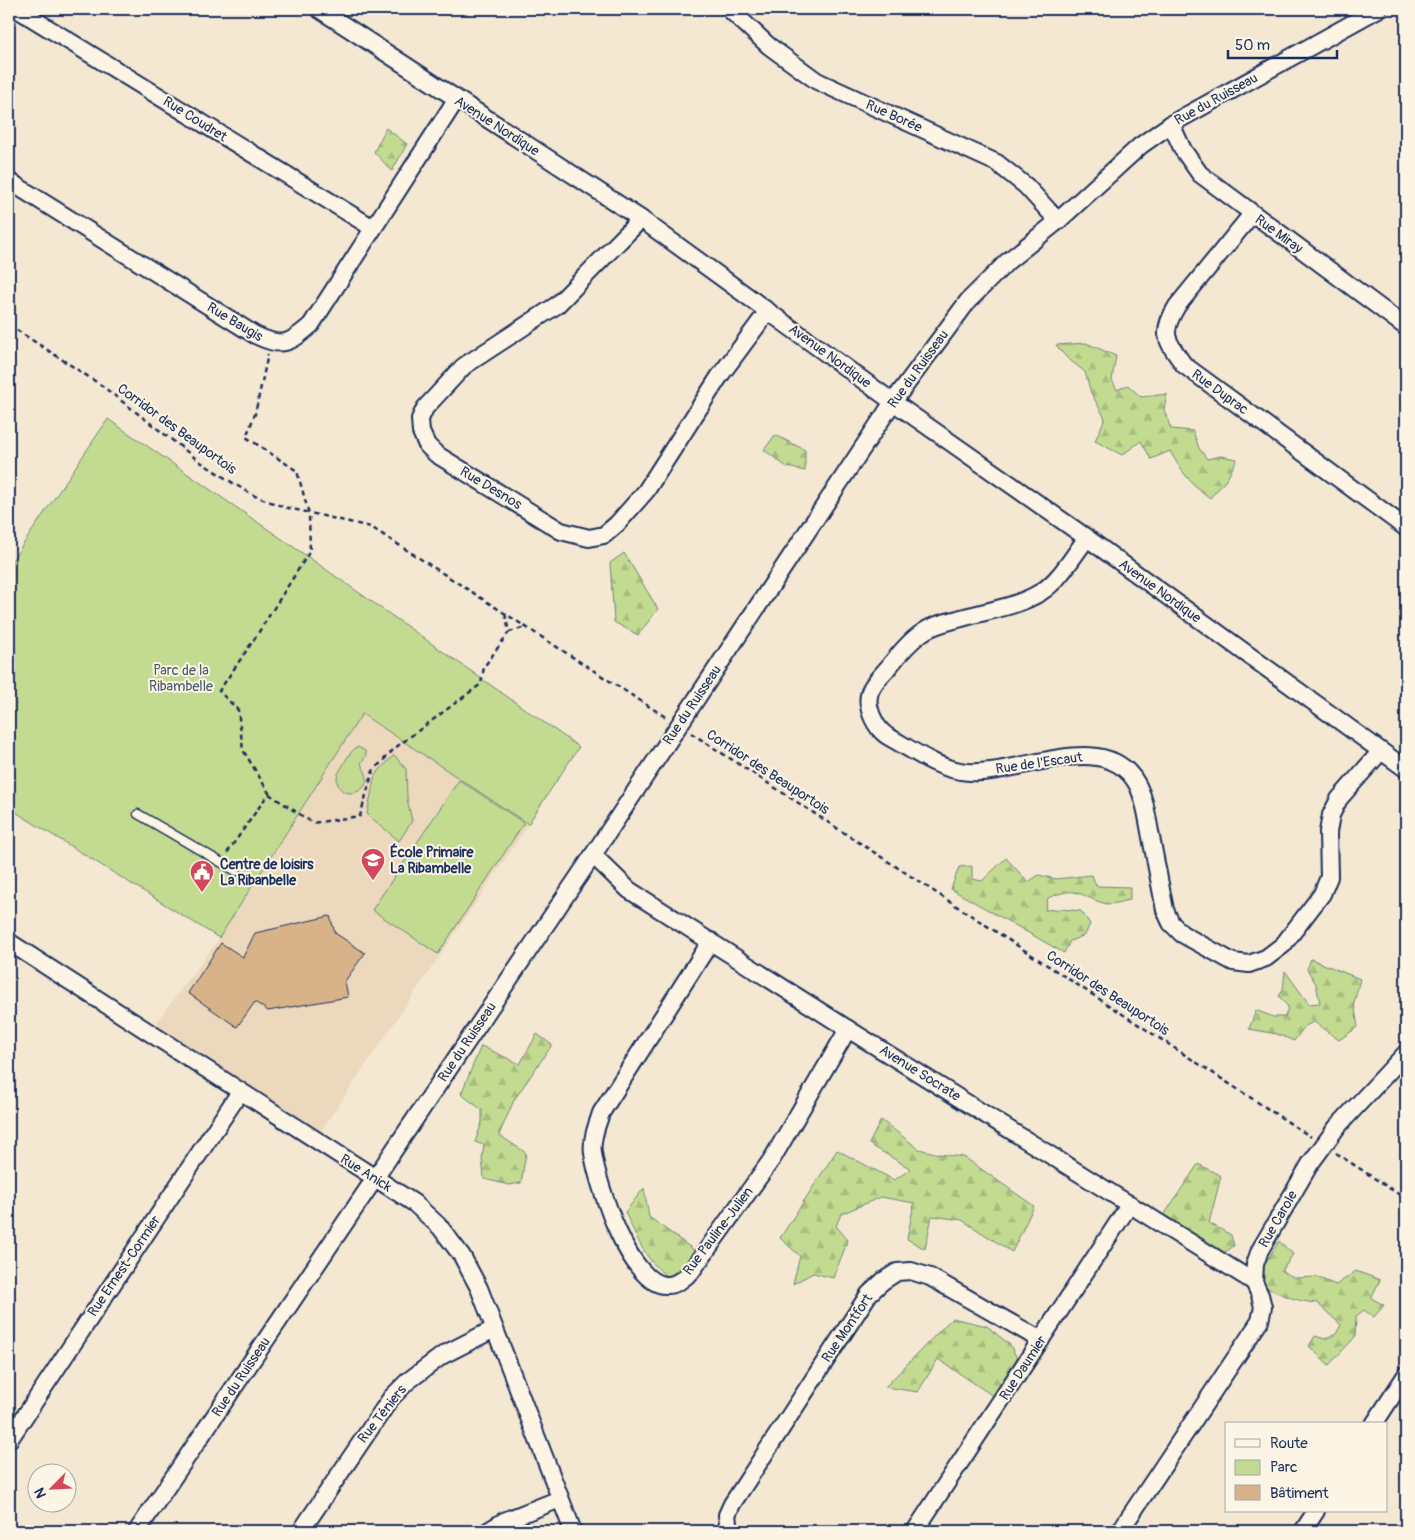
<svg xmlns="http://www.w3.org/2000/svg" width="1415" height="1540" font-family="Pangolin,sans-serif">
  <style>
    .built { fill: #ecd8bd }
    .forest { fill: url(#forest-firs); stroke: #6f8578 }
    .park { fill: #c3db91; stroke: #6f8578 }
    .building { fill: #d8b38a; stroke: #1b2f5e }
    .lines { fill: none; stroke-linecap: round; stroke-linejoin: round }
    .lane-casing { stroke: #1b2f5e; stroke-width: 11 }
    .street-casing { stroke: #1b2f5e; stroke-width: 20 }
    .path { stroke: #1b2f5e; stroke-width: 2.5; stroke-dasharray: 5 4; stroke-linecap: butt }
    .lane { stroke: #fcf5e5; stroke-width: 8 }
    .street { stroke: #fcf5e5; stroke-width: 16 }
    .labels { text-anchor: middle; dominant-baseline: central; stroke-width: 4; stroke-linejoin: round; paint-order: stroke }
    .street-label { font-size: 14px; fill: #1b2f5e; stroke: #fcf5e5 }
    .park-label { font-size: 14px; fill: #455a6b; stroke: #fcf5e5 }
    .poi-label { font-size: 14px; font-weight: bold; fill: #1b2f5e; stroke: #fcf5e5; text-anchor: start }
  </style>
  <defs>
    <pattern id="forest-firs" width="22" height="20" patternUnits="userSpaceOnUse" patternTransform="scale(1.25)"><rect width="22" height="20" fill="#c3db91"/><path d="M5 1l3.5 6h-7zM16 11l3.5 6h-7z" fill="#a7bc7f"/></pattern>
  </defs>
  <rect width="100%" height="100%" fill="#f5e8d3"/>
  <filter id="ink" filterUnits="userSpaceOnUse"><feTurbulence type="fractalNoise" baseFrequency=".02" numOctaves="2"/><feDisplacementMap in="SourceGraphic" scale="10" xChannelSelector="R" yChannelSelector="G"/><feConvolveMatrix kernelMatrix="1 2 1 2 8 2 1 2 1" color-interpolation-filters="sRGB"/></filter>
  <g filter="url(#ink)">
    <!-- built -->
    <path class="built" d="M362,714L527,823L550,793L315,1140L149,1032L216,943Z"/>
    <!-- forest -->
    <g class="forest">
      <path d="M386,128L407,144L392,171L374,152Z"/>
      <path d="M1086,343L1116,356L1112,380L1117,390L1128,385L1141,397L1167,394L1164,410L1171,429L1193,431L1199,448L1207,459L1221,456L1237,459L1227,479L1210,498C1189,482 1183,474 1170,451L1151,459L1141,441L1122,455L1095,441L1105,418L1091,393L1085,372L1066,357L1056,345Z"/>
      <path d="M775,435L805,450V471L787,467L764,450Z"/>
      <path d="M624,553L658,609L638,635L614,622L610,563Z"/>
      <path d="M1006,858L1028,882L1039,875L1056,879L1092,875L1096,886L1130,887V900C1122,901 1110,906 1103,903C1077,895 1078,885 1048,898L1045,910L1061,909L1081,911L1090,924L1085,935L1070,941L1064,953L951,889L959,867L972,866V879L982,881Z"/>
      <path d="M1311,959L1360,979L1354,1003L1358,1027L1339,1040L1314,1022L1305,1026L1294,1041L1277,1034L1249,1029L1256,1010L1273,1017H1285L1288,1007L1279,996L1283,990L1285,971L1309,1004L1320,1003L1316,984L1307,969Z"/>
      <path d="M537,1034L552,1045L514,1100L499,1135L526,1153L521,1183L509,1185L484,1179L482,1158L484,1145L475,1142L482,1122V1110L461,1094L481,1046L520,1064Z"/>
      <path d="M881,1120L919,1149L939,1154L964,1157L1034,1206L1012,1252L962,1220L932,1216L925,1249L907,1239L914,1203L881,1197L841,1214L836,1226L848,1240L833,1278L813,1273L793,1284L800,1256L780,1238L837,1150L894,1180L911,1169L869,1144Z"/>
      <path d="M1198,1164L1221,1176L1209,1223L1231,1235L1234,1246L1222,1254L1162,1218Z"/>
      <path d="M644,1188L649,1217L694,1250L684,1271L674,1280C647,1266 637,1238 625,1212Z"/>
      <path d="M1279,1241L1293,1254L1282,1271L1295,1278L1316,1277L1336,1285L1356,1271L1380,1280L1371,1298L1384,1305L1374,1317L1364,1310L1356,1316L1355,1337L1329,1365L1309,1346L1315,1336L1325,1339L1336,1334L1341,1325L1317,1303C1295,1302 1274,1291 1254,1282Z"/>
      <path d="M952,1318L987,1326L1010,1345L1017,1358L993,1396L938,1359L918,1392L885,1387Z"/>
    </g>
    <!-- park -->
    <g class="park">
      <path d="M108,419L311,559L579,747L528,824L362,714L219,938L9,808V565Z"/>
      <path d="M358,747L365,751L366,756L361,763C362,767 365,770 366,774C372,795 337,801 337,779C337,774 341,769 343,765C348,757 350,751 358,747Z"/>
      <path d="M394,755L406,769L407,798L412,821L399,841L367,814L375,775Z"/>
      <path d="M459,780L524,823L438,954L372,910Z"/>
    </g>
    <!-- building -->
    <path class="building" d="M330,916L335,933L365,953L345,981L348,997L268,1011L255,1002L237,1027L188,993L221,943L243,957L255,933Z"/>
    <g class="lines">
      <defs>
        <path id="lane" d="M138,814L236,871"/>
        <g id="street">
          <path d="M17,9L373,228"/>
          <path d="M319,9L641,219L893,402L1087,538L1406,769"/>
          <path d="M729,9L769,46L817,81L997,163L1026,186L1058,221"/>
          <path d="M1171,124L1183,150L1200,174L1406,327"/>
          <path d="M9,181L255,335C283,348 289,344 311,325L456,100"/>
          <path d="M1252,214L1177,306C1160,334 1166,340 1184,365L1406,528"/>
          <path d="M641,219L557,305L464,366L425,408L420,419L421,432L427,445L436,454L561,531L589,538L604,535L617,524L646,491L719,377L768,311"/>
          <path d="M1087,538C1073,556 1060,580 1041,592C1017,607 985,611 958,619C946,622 933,625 923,632C908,642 897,657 886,670C876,681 866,690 869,706C871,717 878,731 889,737C911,749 935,767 960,771C1011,781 1104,724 1137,784C1145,799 1147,816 1150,832C1155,858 1160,884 1165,910L1171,923L1182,934L1233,962L1249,964L1266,958L1283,945L1322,894L1329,877L1328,832L1331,815L1339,799L1381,751"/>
          <path d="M593,855L629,890L848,1029L1254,1282"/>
          <path d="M711,941L601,1113C597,1126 591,1139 593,1153C597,1183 631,1289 668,1285C677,1285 685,1277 691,1272L772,1159L848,1029"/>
          <path d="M9,942L414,1203L440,1227L462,1256L479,1288L573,1531"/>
          <path d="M1374,1424L1406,1375"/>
          <path d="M9,1440L240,1092"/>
          <path d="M137,1531L593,855L893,402L968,301L1008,261L1058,221L1140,146L1171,124L1378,9"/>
          <path d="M301,1531L391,1398L408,1381L443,1355L494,1329"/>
          <path d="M488,1531L504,1521L560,1499"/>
          <path d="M729,1531L727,1515L732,1504L869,1294L883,1281L897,1272L911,1271L930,1277L1041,1340"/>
          <path d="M915,1531L1130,1204"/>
          <path d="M1120,1531L1260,1321L1263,1307L1260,1295L1254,1282L1255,1264L1260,1250L1310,1164L1337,1127L1406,1053"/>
          <path d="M1303,1531L1316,1511"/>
        </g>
      </defs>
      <!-- lane casing -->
      <use href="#lane" class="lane-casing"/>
      <!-- street casing -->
      <use href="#street" class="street-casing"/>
      <!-- path -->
      <g class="path">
        <path d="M9,325L101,385L199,461L236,485L255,496L284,507L371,527L667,718"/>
        <path d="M509,632L526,627"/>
        <path d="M691,733L1311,1137"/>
        <path d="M269,794L313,823L360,816L373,771L395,748L481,684L484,667L509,632L505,613"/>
        <path d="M227,853L269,793L243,750L238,710L219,691L255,638L310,551L309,514L297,471L246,437L255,414L268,354"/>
        <path d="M1336,1153L1406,1199"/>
      </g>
      <!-- lane -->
      <use href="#lane" class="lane"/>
      <!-- street -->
      <use href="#street" class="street"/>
    </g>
  </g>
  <!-- icons -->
  <defs>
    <symbol id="school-pin" viewBox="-11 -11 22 30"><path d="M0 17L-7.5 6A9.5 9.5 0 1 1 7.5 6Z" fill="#d1495b" stroke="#fcf5e5"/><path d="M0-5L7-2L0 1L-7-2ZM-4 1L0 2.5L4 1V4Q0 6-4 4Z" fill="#fff"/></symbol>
    <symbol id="civic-pin" viewBox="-11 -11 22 30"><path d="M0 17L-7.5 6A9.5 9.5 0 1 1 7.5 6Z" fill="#d1495b" stroke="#fcf5e5"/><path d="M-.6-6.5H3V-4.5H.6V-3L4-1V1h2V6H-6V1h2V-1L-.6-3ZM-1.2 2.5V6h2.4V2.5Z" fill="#fff"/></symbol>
  </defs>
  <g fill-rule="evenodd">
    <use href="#school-pin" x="359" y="846" width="28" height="38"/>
    <use href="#civic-pin" x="188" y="858" width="28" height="38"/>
  </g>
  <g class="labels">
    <!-- street labels -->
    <g class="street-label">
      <text transform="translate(1216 99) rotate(-29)">Rue du Ruisseau</text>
      <text transform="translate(894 116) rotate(24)">Rue Borée</text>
      <text transform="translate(195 119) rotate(32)">Rue Coudret</text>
      <text transform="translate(497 126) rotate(33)">Avenue Nordique</text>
      <text transform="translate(1279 234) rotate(36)">Rue Miray</text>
      <text transform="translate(235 322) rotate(31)">Rue Baugis</text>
      <text transform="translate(830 356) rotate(36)">Avenue Nordique</text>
      <text transform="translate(918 369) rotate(-54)">Rue du Ruisseau</text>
      <text transform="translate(1220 392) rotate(36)">Rue Duprac</text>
      <text transform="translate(177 429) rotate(36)">Corridor des Beauportois</text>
      <text transform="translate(491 488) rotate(31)">Rue Desnos</text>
      <text transform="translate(1160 591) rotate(36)">Avenue Nordique</text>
      <text transform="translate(692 705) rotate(-56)">Rue du Ruisseau</text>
      <text transform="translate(1039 763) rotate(-8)">Rue de l'Escaut</text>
      <text transform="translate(768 772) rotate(33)">Corridor des Beauportois</text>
      <text transform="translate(1108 993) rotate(33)">Corridor des Beauportois</text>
      <text transform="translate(467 1042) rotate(-56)">Rue du Ruisseau</text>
      <text transform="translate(920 1073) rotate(32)">Avenue Socrate</text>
      <text transform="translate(366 1173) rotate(32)">Rue Anick</text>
      <text transform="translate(1278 1219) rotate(-60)">Rue Carole</text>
      <text transform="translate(718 1231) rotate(-53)">Rue Pauline-Julien</text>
      <text transform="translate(124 1266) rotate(-56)">Rue Ernest-Cormier</text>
      <text transform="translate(847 1328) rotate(-56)">Rue Montfort</text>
      <text transform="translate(1023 1368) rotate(-57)">Rue Daumier</text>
      <text transform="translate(241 1377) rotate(-56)">Rue du Ruisseau</text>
      <text transform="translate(382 1414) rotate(-52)">Rue Téniers</text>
    </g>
    <!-- park labels -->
    <g class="park-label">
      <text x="181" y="670">Parc de la<tspan x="181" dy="16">Ribambelle</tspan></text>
    </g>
    <!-- poi labels -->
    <g class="poi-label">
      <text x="390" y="852">École Primaire<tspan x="390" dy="16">La Ribambelle</tspan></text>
      <text x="220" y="864">Centre de loisirs<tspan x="220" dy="16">La Ribanbelle</tspan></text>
    </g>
  </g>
  <!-- margin -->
  <rect width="1415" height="1540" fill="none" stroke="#fcf5e5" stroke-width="30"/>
  <rect x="15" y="15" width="1385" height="1510" fill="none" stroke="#1b2f5e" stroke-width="2" filter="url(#ink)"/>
  <!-- legend -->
  <rect x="1225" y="1422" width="162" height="90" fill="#fcf5e5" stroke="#a2a6af"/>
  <rect x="1235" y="1439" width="25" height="8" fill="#fcf5e5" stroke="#a2a6af"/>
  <text x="1270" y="1448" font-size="15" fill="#1b2f5e">Route</text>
  <rect x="1235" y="1460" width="25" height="15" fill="#c3db91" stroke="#a2a6af"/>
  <text x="1270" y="1472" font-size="15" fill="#1b2f5e">Parc</text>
  <rect x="1235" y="1485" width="25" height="15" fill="#d8b38a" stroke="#a2a6af"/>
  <text x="1270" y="1498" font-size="15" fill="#1b2f5e">Bâtiment</text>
  <!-- north arrow -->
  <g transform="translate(52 1488) rotate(246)"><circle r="24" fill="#fcf5e5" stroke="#a2a6af"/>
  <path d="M0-4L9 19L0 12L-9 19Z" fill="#d1495b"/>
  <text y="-8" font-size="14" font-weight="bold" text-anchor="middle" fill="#1b2f5e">N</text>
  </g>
  <!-- scale -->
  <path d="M1228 50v8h109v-8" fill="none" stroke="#1b2f5e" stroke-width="2.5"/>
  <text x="1235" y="50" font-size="15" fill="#1b2f5e" stroke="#fcf5e5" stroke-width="4" paint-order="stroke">50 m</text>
</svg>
